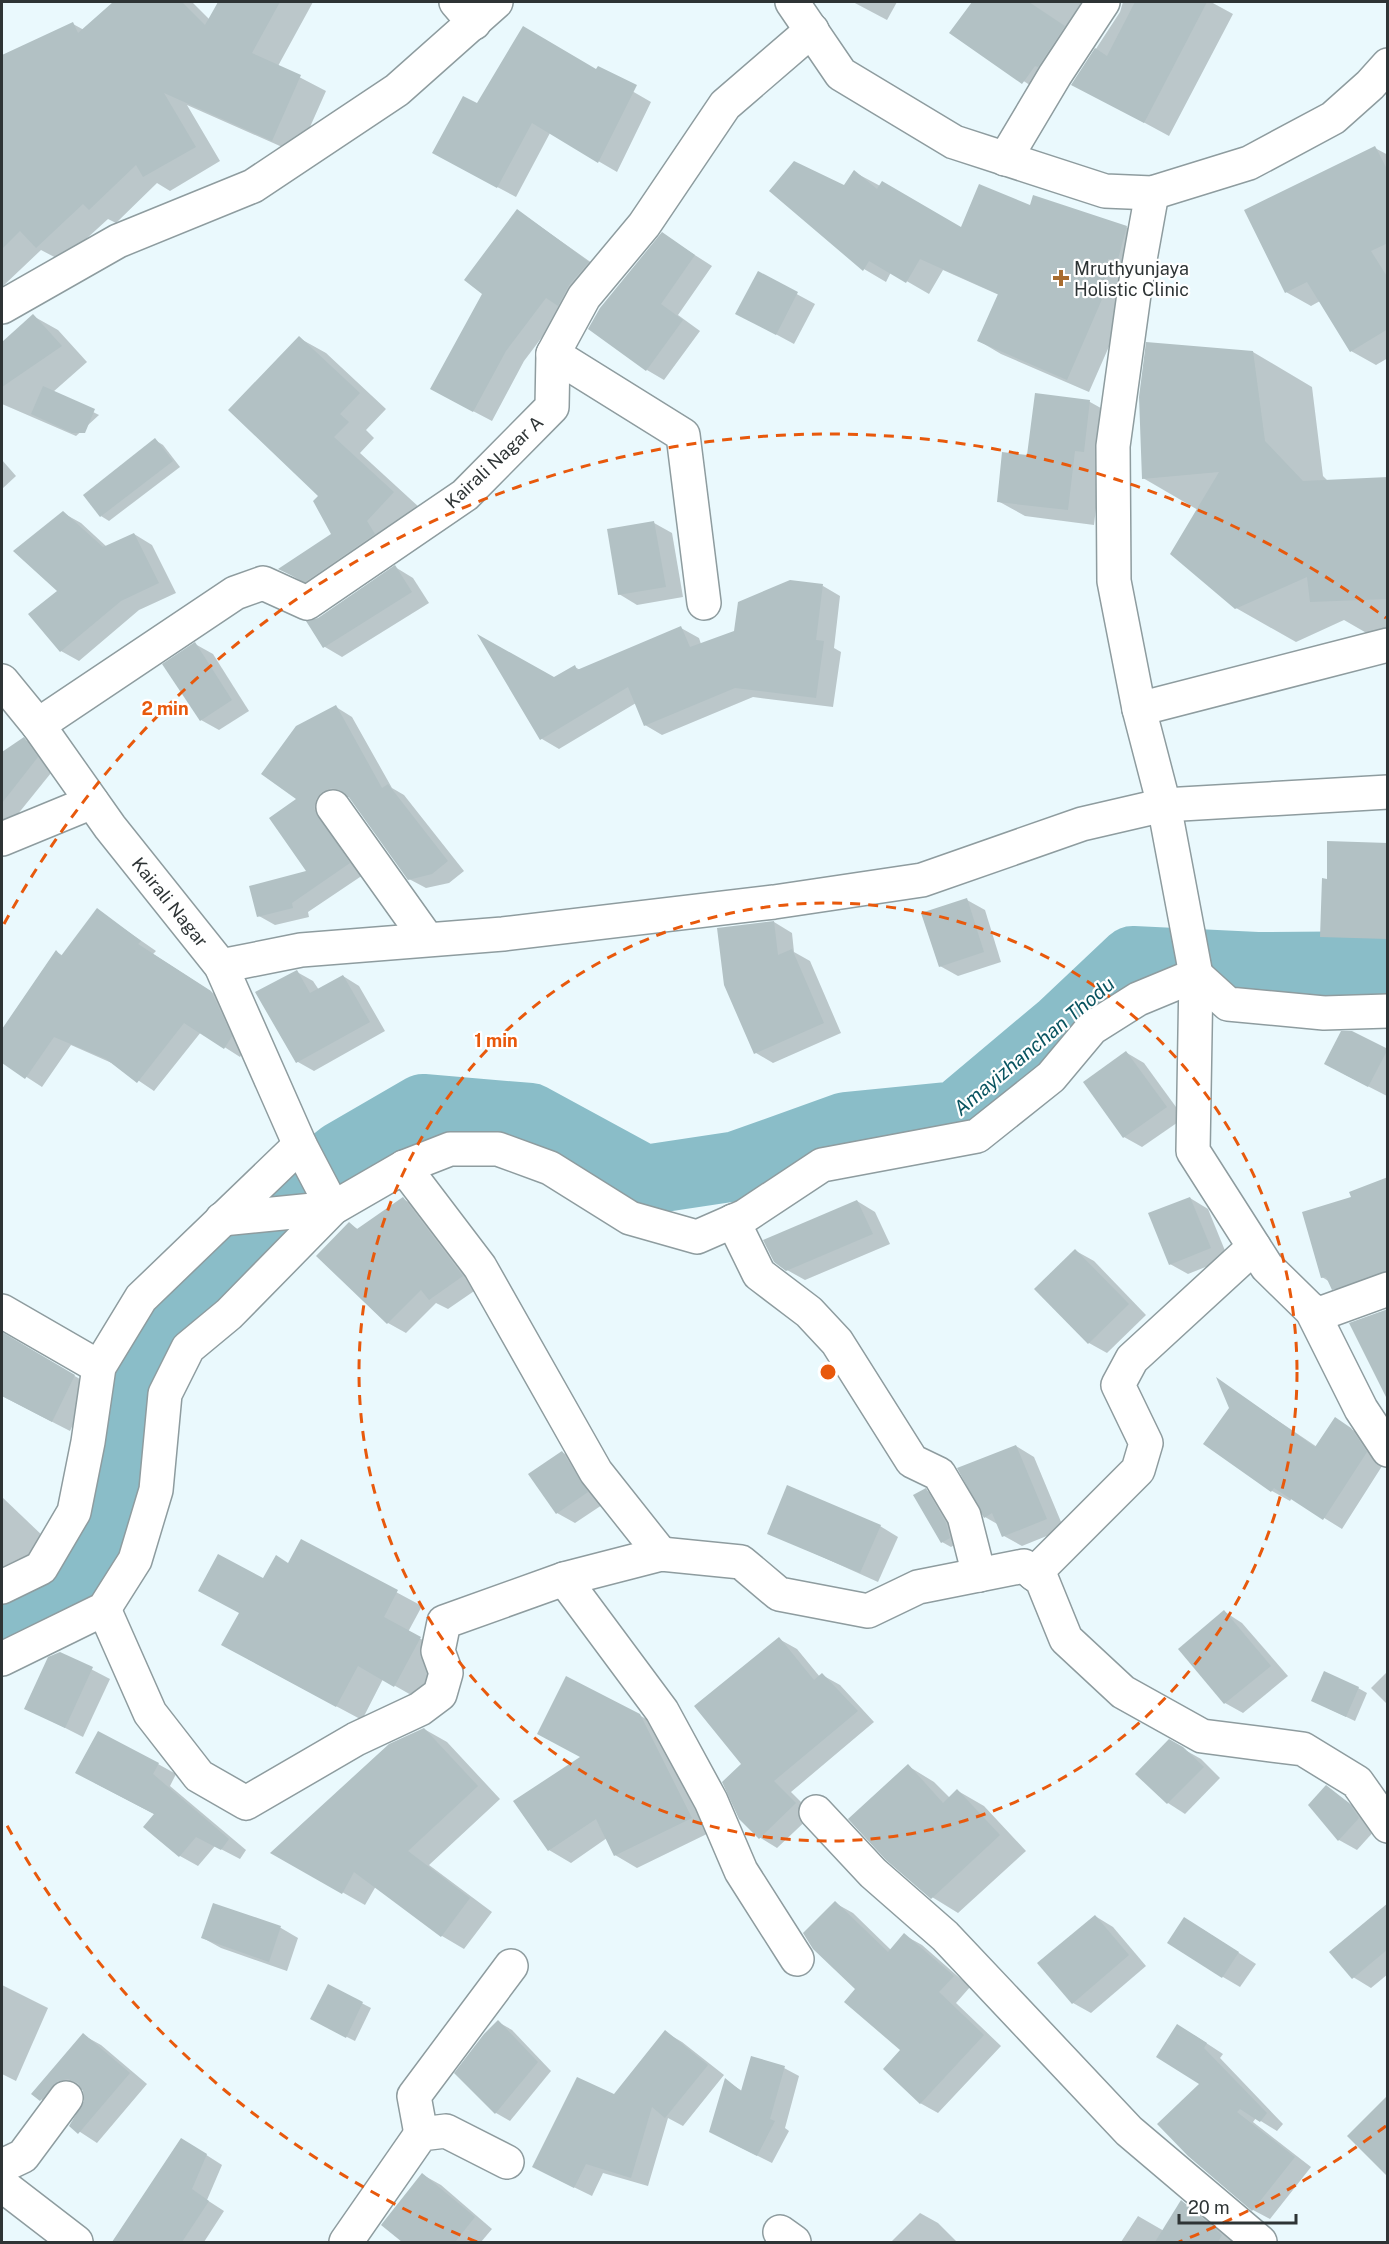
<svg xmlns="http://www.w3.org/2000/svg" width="1389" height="2244" font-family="'Public Sans',sans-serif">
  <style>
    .shadow { fill: #0003 }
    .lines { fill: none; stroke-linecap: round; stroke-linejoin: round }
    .river { stroke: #8abdc8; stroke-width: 70 }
    .building { fill: #b2c1c4 }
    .street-casing { stroke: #8e9c9f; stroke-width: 36 }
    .street { stroke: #fff; stroke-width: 33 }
    .ring { fill: none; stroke: #e8590c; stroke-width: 3; stroke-dasharray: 10 8 }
    .poi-dot { fill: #a86c2f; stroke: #fff; stroke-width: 2 }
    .labels { text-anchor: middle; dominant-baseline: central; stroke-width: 4.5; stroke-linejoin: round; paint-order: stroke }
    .poi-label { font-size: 18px; fill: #2e3435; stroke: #fff; text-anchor: start }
    .street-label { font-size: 18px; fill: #2e3435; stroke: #fff }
    .water-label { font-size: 20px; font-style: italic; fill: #095460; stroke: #fff }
    .centre { fill: #e8590c; stroke: #fff; stroke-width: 3 }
    .ring-label { font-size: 18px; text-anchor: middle; font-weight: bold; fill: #e8590c; stroke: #fff; stroke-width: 4.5; stroke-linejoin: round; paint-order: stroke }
  </style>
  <rect width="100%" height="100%" fill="#eaf9fd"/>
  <!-- shadow -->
  <g class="shadow">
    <path d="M115,2H192L210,20L220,2H313L278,66L326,91L298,154L187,105L220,161L170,191L157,183L116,223L108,219L62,261L41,250L2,287V113L17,98L2,64V57L73,24L84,30Z"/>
    <path d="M853,2H897L887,20Z"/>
    <path d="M973,2H1117L1048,97L951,33Z"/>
    <path d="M1123,2H1211L1233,14L1169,136L1073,84L1120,12Z"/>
    <path d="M523,28L651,102L617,172L550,133L516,197L452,163L477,105Z"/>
    <path d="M1375,148L1388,155V358L1376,365L1351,351L1320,301L1311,306L1286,292Z"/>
    <path d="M854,172L961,229L1031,207L1126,227L1149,240L1125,310L1089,392L1001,354L979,341L999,295L943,270L929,294L891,272L886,282L864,269L845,187Z"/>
    <path d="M517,210L606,273L564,308L524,361L492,421L450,399L484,294Z"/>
    <path d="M662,234L712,266L678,315L700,331L664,380L647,370Z"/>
    <path d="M758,273L815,304L794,344L755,323Z"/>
    <path d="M33,316L58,330L87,362L53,392L99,415L76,436L2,404V344Z"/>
    <path d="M299,338L326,353L386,409L366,430L374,438L360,453L420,508L306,584L281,569L333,534L320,496Z"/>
    <path d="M1253,352L1312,387L1323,476L1328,481L1388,479V634L1370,635L1344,620L1296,642L1236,608L1198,510L1143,478Z"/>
    <path d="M1036,395L1090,402L1117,417L1101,465L1094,525L1025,516L998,501L1028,457Z"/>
    <path d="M155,440L163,445L180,467L109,521L101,516Z"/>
    <path d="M2,460L16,476L2,489Z"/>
    <path d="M63,513L81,523L107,547L134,534L152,545L176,593L139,610L79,661L61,651L59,591Z"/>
    <path d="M654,523L672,533L683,597L637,605L619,594Z"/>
    <path d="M395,567L413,578L429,603L342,657L325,647L318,620Z"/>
    <path d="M823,586L840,596L834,648L841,652L833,707L753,697L662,735L645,725L636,703L559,749L542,739L554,679L575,667L580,670L681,628L699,638L701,644L735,632Z"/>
    <path d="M195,644L213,654L249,711L219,730L201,720Z"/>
    <path d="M336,707L352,717L392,788L404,795L464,871L449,883L426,888L409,879L351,797H348L338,801L366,873L308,912L309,917L275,925L259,916L308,872L298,799Z"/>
    <path d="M24,739L41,749L55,768L5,830L2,828V754Z"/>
    <path d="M1388,844V951L1344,949L1322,936L1328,880Z"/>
    <path d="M967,900L985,910L1001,962L958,976L940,966Z"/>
    <path d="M97,910L156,951L153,954L227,1002L247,1046L240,1057L201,1032L154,1091L114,1064L71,1045L42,1087L2,1061V1032L57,952L63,956Z"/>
    <path d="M774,922L792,933L794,952L810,961L841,1033L773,1063L756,1053Z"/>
    <path d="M297,972L313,981L319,990L343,976L359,986L385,1031L314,1071L298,1062L257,993Z"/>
    <path d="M1352,1032L1388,1051L1387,1096L1344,1074Z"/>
    <path d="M1127,1053L1144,1063L1184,1118L1142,1147L1124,1137Z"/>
    <path d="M1387,1179L1388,1285L1350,1298L1333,1288L1330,1282L1322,1277L1353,1198Z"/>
    <path d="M1190,1198L1208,1209L1228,1258L1188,1274L1170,1264Z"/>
    <path d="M403,1199L421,1209L480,1287L448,1309L436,1303L406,1333L388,1323L349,1224L359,1230Z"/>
    <path d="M857,1201L875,1212L890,1244L805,1280L787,1270Z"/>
    <path d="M1076,1251L1094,1261L1146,1315L1107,1353L1089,1343L1036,1289Z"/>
    <path d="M2,1334L92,1386L70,1431L2,1396Z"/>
    <path d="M1219,1381L1317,1447L1335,1419L1369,1440L1384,1463L1342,1529L1292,1498L1290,1501L1272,1491L1205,1444L1231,1408Z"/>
    <path d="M1016,1446L1034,1457L1064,1529L1022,1546L1004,1536L999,1525L985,1517Z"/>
    <path d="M562,1452L580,1463L605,1503L575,1523L557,1513Z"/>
    <path d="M926,1490L934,1495L955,1529L958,1543L951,1547L942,1542Z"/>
    <path d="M2,1497L45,1538L2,1583Z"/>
    <path d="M880,1526L898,1537L878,1582L769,1533Z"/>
    <path d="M301,1541L422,1606L408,1632L445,1652L420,1700L383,1679L362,1720L248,1659L241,1613L264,1580L288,1565Z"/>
    <path d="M1225,1612L1242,1623L1288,1676L1243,1713L1225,1703Z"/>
    <path d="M779,1639L797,1649L820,1677L822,1675L840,1685L874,1722L791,1792L813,1814L777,1848L759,1837Z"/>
    <path d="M60,1653L110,1679L83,1737L26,1708Z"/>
    <path d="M1388,1671V1705L1371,1688Z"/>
    <path d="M1358,1688L1367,1693L1355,1721L1313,1701Z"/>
    <path d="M639,1715L662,1728L713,1831L637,1868L615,1855L607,1838L571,1863L549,1850L582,1758Z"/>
    <path d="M424,1729L447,1742L500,1799L429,1865L492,1912L464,1949L442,1936L376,1886L365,1905L273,1853Z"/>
    <path d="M1169,1741L1201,1759L1220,1778L1185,1814L1168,1803Z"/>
    <path d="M158,1764L176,1774L170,1786L246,1850L240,1859L215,1846L198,1866L180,1856L156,1815L95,1783Z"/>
    <path d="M908,1766L934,1782L950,1798L958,1791L984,1806L1026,1851L958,1913L932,1897Z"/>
    <path d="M1326,1787L1366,1815L1376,1829L1357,1850L1339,1840Z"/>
    <path d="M835,1903L853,1913L891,1950L904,1935L922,1945L970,1987L956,2003L1001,2046L938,2113L920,2103L902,2050Z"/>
    <path d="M214,1905L281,1928L298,1938L287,1971L221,1948L203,1938Z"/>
    <path d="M1388,1905V1974L1371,1988L1353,1977Z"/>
    <path d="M1095,1916L1113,1927L1146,1966L1091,2013L1073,2003L1039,1963Z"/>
    <path d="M1202,1929L1256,1964L1240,1987L1223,1977Z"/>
    <path d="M2,1985L48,2008L16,2081L2,2074Z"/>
    <path d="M329,1986L371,2008L355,2041L321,2024Z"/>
    <path d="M498,2022L512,2030L551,2071L510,2121L496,2113L456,2073Z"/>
    <path d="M665,2032L682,2042L724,2075L683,2126L668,2118L648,2186L603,2173L592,2196L551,2176Z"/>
    <path d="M83,2035L101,2045L147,2084L97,2143L71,2126L86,2101L84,2089L76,2091L59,2111L33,2094Z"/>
    <path d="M1194,2035L1223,2054L1220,2058L1283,2124L1277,2131L1256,2118L1253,2122L1311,2167L1270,2219L1253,2210L1189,2155L1201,2083Z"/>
    <path d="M784,2068L799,2076L785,2128L789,2131L772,2163L726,2140L725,2080L742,2091Z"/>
    <path d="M197,2149L222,2165L207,2200L224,2211L204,2242H112Z"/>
    <path d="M423,2175L441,2185L492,2229L481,2242H404L383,2225Z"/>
    <path d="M1182,2202L1207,2217L1238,2242H1121L1138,2216L1164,2231Z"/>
    <path d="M920,2213L938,2223L957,2242H891Z"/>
  </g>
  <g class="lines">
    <!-- river -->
    <path class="river" d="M2,1611L100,1554L119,1439L156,1327L267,1216L342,1156L423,1109L530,1118L644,1180L737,1166L846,1127L957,1116L1063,1027L1133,961L1257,967L1388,966"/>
  </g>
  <!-- building -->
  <g class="building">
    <path d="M113,2H182L205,25L218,2H280L252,53L301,75L272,141L164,93L196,147L143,177L136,165L89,210L83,204L36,248L20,231L2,249V55L73,22L78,33Z"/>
    <path d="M972,2H1029L1065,26L1038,67L1035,66L1022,84L949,33Z"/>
    <path d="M1135,2H1207L1144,123L1071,85L1095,48L1107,56Z"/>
    <path d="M523,26L596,69L598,66L637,85L598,163L532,123L497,188L432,153L463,96L477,103Z"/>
    <path d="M1375,146L1388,171V243L1371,251L1388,278V329L1350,352L1307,282L1285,293L1244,210Z"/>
    <path d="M794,161L844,185L854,170L877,189L882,181L961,227L979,184L1030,205L1033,195L1127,226L1118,259H1108L1103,297L1067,380L977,341L998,294L920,259L906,283L869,261L863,271L769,191Z"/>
    <path d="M517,209L589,262L569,285L558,306L546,298L506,351L473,412L430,389L482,294L464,280Z"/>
    <path d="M662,232L695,255L661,304L683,320L646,371L588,329L600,308Z"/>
    <path d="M758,271L798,292L776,335L735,314Z"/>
    <path d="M33,314L62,346L2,387V342Z"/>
    <path d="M299,336L360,393L340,414L349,422L334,437L394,492L367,521L375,534L305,582L278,569L331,534L313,501L318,496L228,410Z"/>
    <path d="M1146,342L1253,351L1265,441L1303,481L1388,477V599L1310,602L1307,577L1235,609L1170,554L1219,472L1142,479L1139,397Z"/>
    <path d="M43,386L95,409L85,433H72L31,414Z"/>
    <path d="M1035,393L1090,400L1084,452L1075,451L1068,510L997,502L1002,452L1027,455Z"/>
    <path d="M155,438L173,461L100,517L83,495Z"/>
    <path d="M63,511L103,547L134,533L159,583L121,601L60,652L28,614L57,591L13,551Z"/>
    <path d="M654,521L666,587L618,595L607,529Z"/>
    <path d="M395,565L412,592L323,648L306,621L318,618Z"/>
    <path d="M790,580L823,584L816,640L824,641L816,698L735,688L644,726L628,687L540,740L477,634L554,677L575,665L577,670L681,626L690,647L734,631L738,602Z"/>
    <path d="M195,642L232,700L200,721L162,664Z"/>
    <path d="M336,705L382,788L388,784L448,861L432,874L408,880L348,796L340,790L331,788L322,792L316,799L314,809L350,863L292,903L293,908L257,917L249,886L306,871L269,818L296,799L261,774L296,726Z"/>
    <path d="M24,737L38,757L2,803V752Z"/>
    <path d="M1327,841L1388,843V939L1320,937L1322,878L1327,879Z"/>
    <path d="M967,898L984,952L939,967L921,913Z"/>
    <path d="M97,908L141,941L138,944L211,991L232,1036L224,1049L184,1023L137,1083L106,1059L54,1037L25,1079L2,1063V1029L56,950L61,956Z"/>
    <path d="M774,921L778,955L792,949L824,1023L754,1054L724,985L717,928Z"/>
    <path d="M297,970L310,993L343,975L370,1022L296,1063L255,992Z"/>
    <path d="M1341,1031H1352L1388,1049L1368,1087L1324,1064Z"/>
    <path d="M1126,1051L1167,1107L1123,1138L1083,1082Z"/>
    <path d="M1388,1177V1271L1332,1290L1326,1277L1321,1278L1302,1212L1351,1197L1349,1192Z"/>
    <path d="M403,1197L463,1276L429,1300L421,1290L387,1324L316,1256L349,1222L357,1229Z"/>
    <path d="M1190,1197L1211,1248L1169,1265L1148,1213Z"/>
    <path d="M857,1200L873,1234L786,1271L774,1262L763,1240Z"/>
    <path d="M1075,1249L1129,1304L1088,1344L1034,1289Z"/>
    <path d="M1388,1309V1401L1349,1323Z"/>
    <path d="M2,1332L75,1375L52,1422L2,1396Z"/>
    <path d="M1216,1377L1315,1447L1335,1417L1351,1428L1367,1452L1323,1520L1274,1488L1271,1492L1203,1444L1229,1408Z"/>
    <path d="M1016,1445L1047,1519L1002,1537L992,1513L984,1518L957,1468Z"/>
    <path d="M562,1451L588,1492L556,1514L528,1474Z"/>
    <path d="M787,1485L881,1525L860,1573L767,1534Z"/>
    <path d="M926,1488L946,1523L950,1538L941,1543L913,1495Z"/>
    <path d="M301,1539L398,1590L384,1617L421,1637L394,1687L358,1666L336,1707L221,1645L239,1613L198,1591L218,1554L263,1578L276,1555L288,1563Z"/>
    <path d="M1224,1610L1271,1666L1224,1704L1178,1649Z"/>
    <path d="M779,1637L814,1680L822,1673L858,1711L774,1781L796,1803L759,1839L739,1819L722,1782L741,1764L694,1706Z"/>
    <path d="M60,1652L93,1667L65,1728L24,1709L48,1657Z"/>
    <path d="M1324,1671L1359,1687L1346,1717L1311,1701Z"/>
    <path d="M566,1676L640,1714L692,1818L614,1856L596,1819L548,1851L513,1801L580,1757L537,1734Z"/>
    <path d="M424,1728L478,1786L408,1851L470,1898L441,1937L354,1872L342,1894L270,1853L389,1744Z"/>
    <path d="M98,1731L159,1763L153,1774L229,1839L221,1850L196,1837L179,1857L143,1827L154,1814L75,1773Z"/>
    <path d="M1169,1739L1183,1747L1204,1767L1167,1804L1135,1774Z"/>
    <path d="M908,1764L943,1803L957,1789L1000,1835L931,1899L886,1860L848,1819Z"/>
    <path d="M1326,1785L1349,1803L1359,1818L1338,1841L1308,1805Z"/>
    <path d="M835,1901L888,1952L904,1933L954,1976L939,1992L984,2035L920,2104L883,2069L900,2050L844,2002L855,1989L813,1949L803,1933Z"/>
    <path d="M213,1903L281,1926L269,1962L201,1938Z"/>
    <path d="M1388,1903V1949L1352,1979L1329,1952Z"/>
    <path d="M1095,1915L1129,1955L1072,2004L1037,1963Z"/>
    <path d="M1184,1917L1239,1952L1222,1978L1167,1943Z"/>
    <path d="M328,1984L363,2002L346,2038L310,2019Z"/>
    <path d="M498,2020L538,2062L495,2114L454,2073L484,2034Z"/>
    <path d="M1177,2024L1207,2043L1204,2048L1267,2113L1260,2122L1240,2109L1237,2112L1295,2157L1252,2211L1188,2156L1157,2124L1199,2084L1156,2057Z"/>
    <path d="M665,2030L708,2065L665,2118L652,2107L631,2178L586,2164L574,2188L532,2167L577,2077L614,2094Z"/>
    <path d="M83,2033L130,2073L78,2134L69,2126L84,2101L83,2091L78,2083L68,2079L58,2081L40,2101L31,2094Z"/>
    <path d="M751,2056L785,2066L770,2119L775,2121L757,2156L709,2132L725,2078L741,2091Z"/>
    <path d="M1388,2095V2177L1347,2136Z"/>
    <path d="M181,2138L207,2154L192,2189L209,2201L182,2242H112Z"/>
    <path d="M422,2173L475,2217L455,2242H402L381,2225Z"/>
    <path d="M1181,2200L1222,2235L1218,2242H1155Z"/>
  </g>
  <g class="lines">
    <defs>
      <g id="street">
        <path d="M456,2L474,23"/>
        <path d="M792,2L841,74L954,142L1105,191L1152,193L1249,163L1333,118L1370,85L1388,65"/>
        <path d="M1005,159L1055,75L1103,2"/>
        <path d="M1152,193L1135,287L1113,446L1114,581L1139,709L1164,805L1196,975L1193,1151L1267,1267L1312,1311L1361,1409L1388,1450"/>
        <path d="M2,307L118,241L253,186L397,90L496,2"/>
        <path d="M553,354L683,435L704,603"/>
        <path d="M2,681L38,725L110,827L221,966L300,1145L333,1208L222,1219"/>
        <path d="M1139,709L1388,645"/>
        <path d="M38,725L235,593L263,583L307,603L465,495L552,407L553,354L584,297L644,225L725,105L812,30"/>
        <path d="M333,807L427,939"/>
        <path d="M2,839L92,802"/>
        <path d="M221,966L301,950L503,934L774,902L922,880L1082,824L1164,805L1388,792"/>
        <path d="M1196,975L1228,1004L1324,1013L1388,1011"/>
        <path d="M404,1167L480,1267L596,1472L661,1554"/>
        <path d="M733,1221L759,1274L809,1312L837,1342L912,1461L939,1474L964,1516L979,1575"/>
        <path d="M2,1311L99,1367"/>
        <path d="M1312,1311L1322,1313L1388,1289"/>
        <path d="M1034,1574L1138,1470L1146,1443L1118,1385L1132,1359L1254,1247"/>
        <path d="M564,1579L662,1711L711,1801L741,1871L797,1959"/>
        <path d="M2,1587L41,1568L74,1512L88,1442L99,1367L141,1298L300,1145"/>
        <path d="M104,1609L150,1713L199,1776L246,1803L356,1739L420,1709L440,1694L446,1673L438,1651L444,1622L564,1579L661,1554L741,1562L779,1594L868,1611L918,1587L1024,1566L1042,1580L1066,1639L1123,1692L1202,1736L1303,1749L1357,1782L1388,1826"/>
        <path d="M2,1659L104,1609L135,1560L156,1490L165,1394L188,1348L229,1314L333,1208L404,1167L450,1149H498L550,1168L630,1218L697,1237L745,1216L822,1165L977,1136L1051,1077L1092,1028L1138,999L1196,975"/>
        <path d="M816,1812L873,1873L945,1936L1129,2131L1260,2242"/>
        <path d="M421,2134L414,2096L511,1966"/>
        <path d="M2,2166L23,2156L66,2098"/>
        <path d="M2,2185L76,2242"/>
        <path d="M780,2232L794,2242"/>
        <path d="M346,2242L421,2134L446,2131L507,2162"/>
      </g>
    </defs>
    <!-- street casing -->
    <use href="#street" class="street-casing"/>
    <!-- street -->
    <use href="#street" class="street"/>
  </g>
  <!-- distance rings -->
  <g class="ring">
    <circle cx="828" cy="1372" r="469"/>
    <path d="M1386 2126A938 938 0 0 1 1179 2242M477 2242A938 938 0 0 1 4 1820M4 924A938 938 0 0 1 1386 618"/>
  </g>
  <!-- markers -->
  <path class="poi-dot" d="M1058 269h6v6h6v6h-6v6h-6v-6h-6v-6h6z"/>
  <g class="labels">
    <!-- poi labels -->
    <g class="poi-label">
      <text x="1074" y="268">Mruthyunjaya<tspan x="1074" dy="21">Holistic Clinic</tspan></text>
    </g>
    <!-- street labels -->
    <g class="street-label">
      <text transform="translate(494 462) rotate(-43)">Kairali Nagar A</text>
      <text transform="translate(170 902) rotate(51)">Kairali Nagar</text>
    </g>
    <!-- water labels -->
    <g class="water-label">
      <text transform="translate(1034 1046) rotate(-40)">Amayizhanchan Thodu</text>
    </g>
  </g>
  <circle cx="828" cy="1372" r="9" class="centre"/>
  <g class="ring-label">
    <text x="165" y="715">2 min</text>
    <text x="496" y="1047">1 min</text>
  </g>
  <!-- border -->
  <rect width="1389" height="2244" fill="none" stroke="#2e3435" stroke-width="6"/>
  <!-- scale -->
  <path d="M1179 2214v9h117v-9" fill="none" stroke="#2e3435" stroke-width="3"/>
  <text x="1188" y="2214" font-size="18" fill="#2e3435" stroke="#ffffff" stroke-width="4.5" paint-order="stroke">20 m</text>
</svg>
